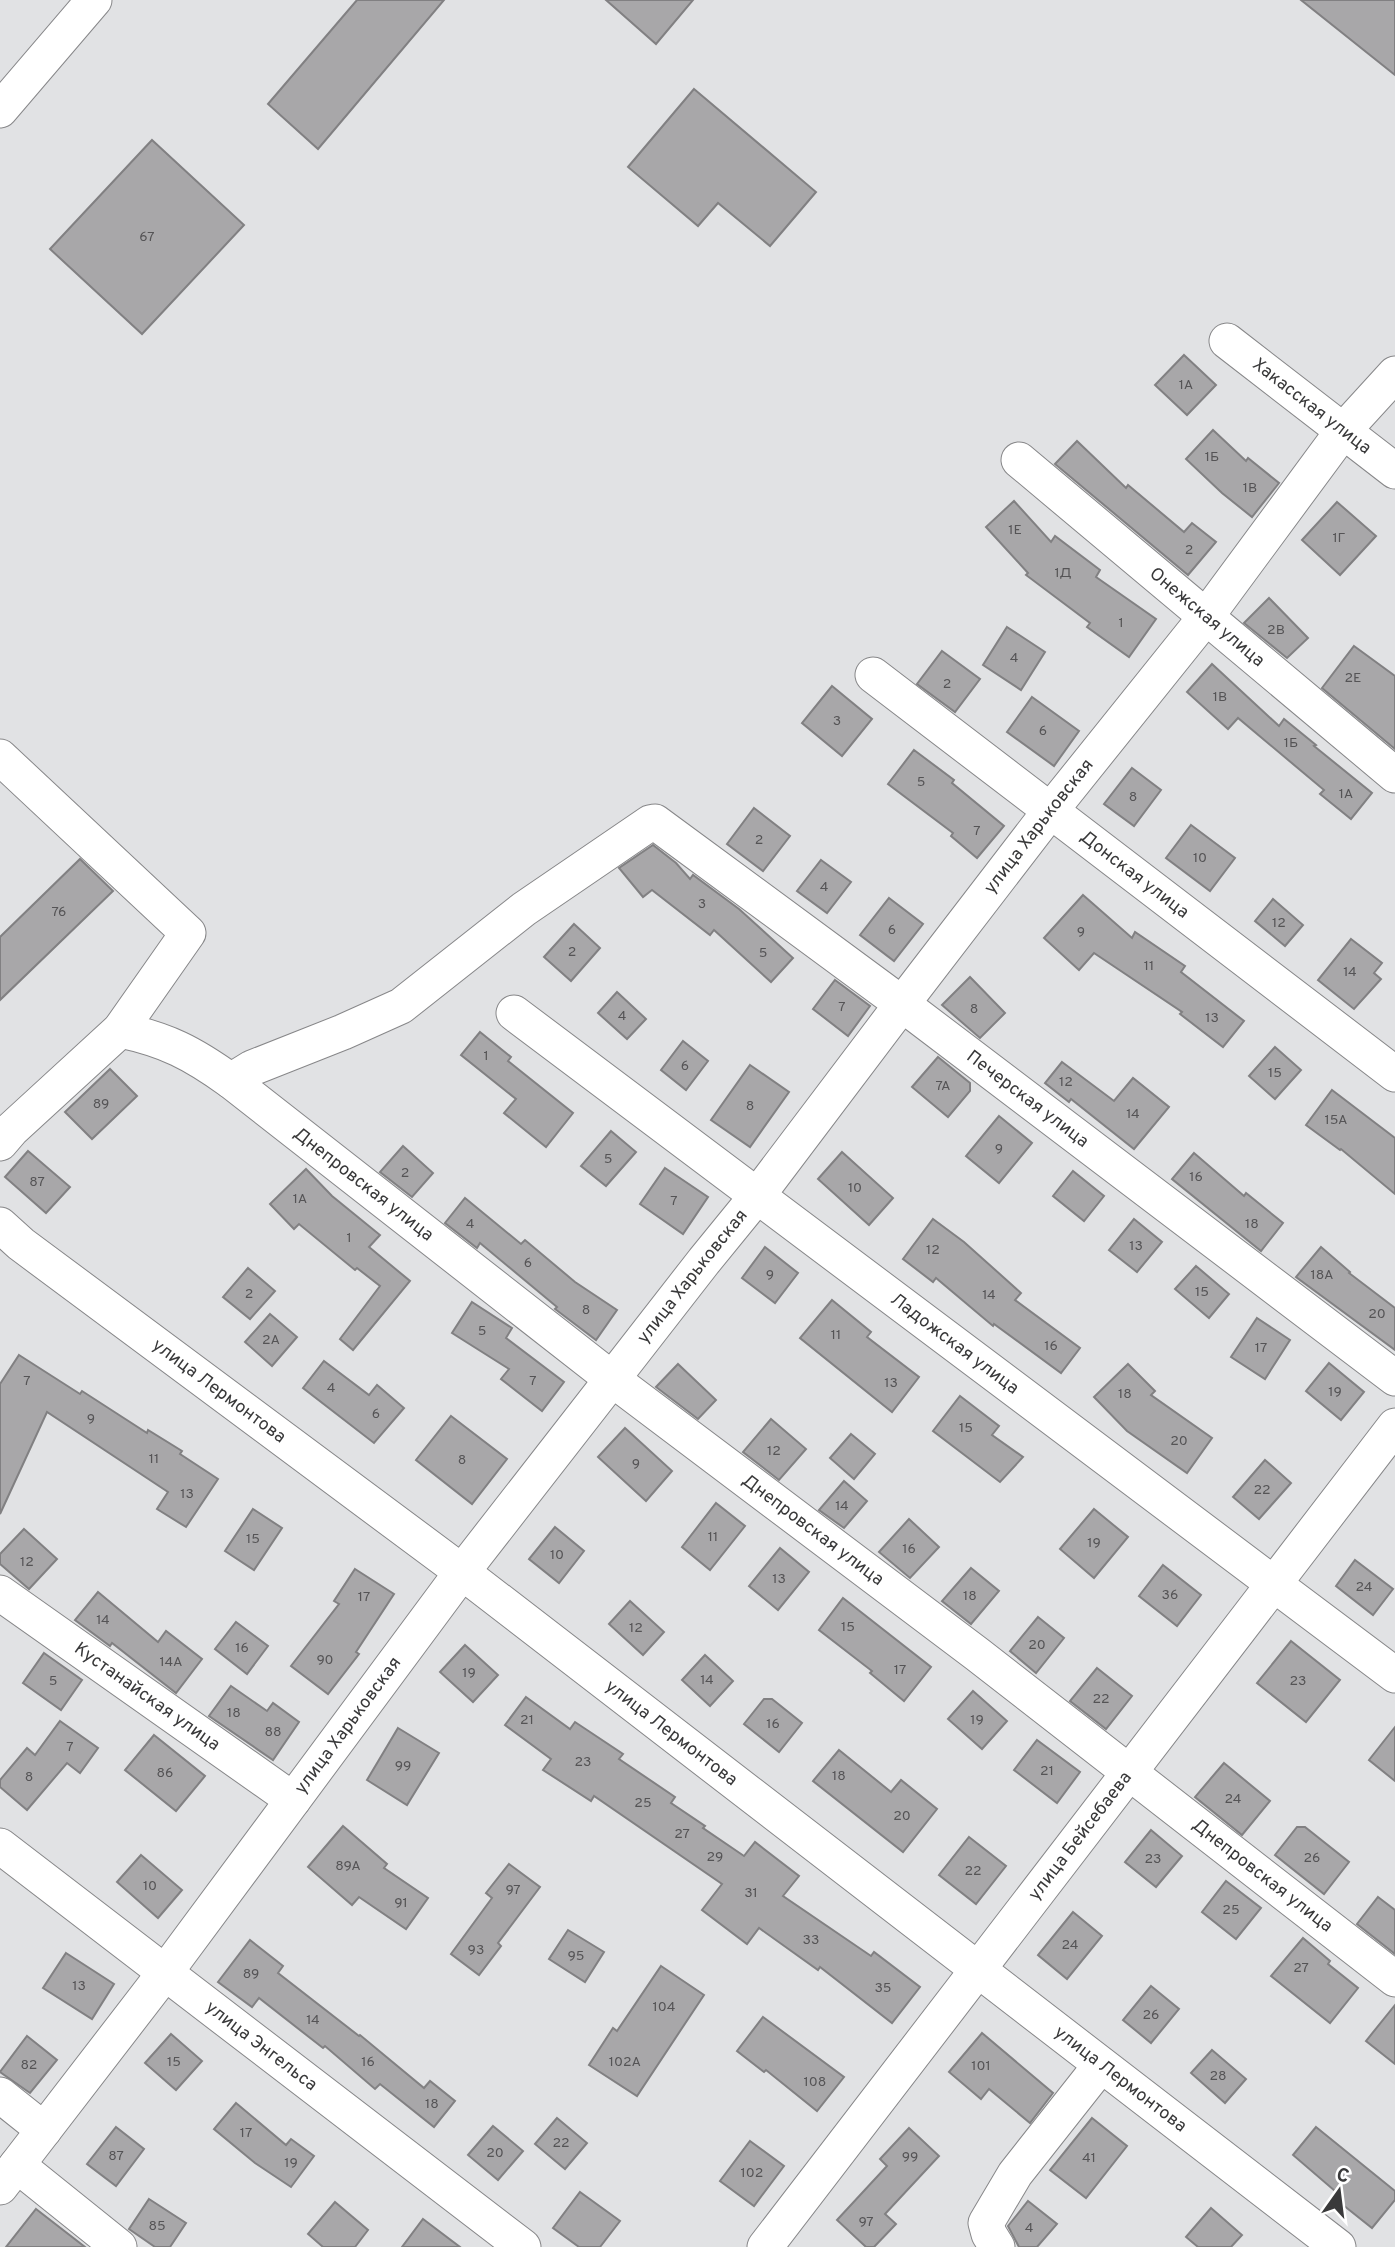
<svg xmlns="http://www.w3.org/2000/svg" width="1395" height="2247" font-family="Overpass,sans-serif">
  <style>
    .building { fill: #a8a7a9; stroke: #818082; stroke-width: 2 }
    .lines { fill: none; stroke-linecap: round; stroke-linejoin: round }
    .minor-casing { stroke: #878789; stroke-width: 37 }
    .minor { stroke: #fff; stroke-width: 35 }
    .labels { text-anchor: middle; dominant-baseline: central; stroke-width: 5; stroke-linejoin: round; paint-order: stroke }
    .number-label { font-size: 14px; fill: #555456 }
    .street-label { font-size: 18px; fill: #39393a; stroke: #fff }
  </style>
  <rect width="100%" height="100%" fill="#e1e2e4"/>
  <!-- building -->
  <g class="building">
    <path d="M357,0H444L318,149L268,104Z"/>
    <path d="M606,0H693L656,44Z"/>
    <path d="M1301,0H1395V75Z"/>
    <path d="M694,89L816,192L770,246L718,203L698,226L628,167Z"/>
    <path d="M152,140L244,225L142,334L50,249Z"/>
    <path d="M1184,355L1216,385L1187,415L1155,385Z"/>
    <path d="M1213,430L1246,461L1248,458L1279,483L1252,517L1222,493L1186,459Z"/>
    <path d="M1077,441L1126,488L1128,485L1184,532L1192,523L1216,542L1188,575L1055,464Z"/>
    <path d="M1014,501L1051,542L1055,536L1100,570L1096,577L1156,619L1129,657L1087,627L1090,623L1026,575L1028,573L986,527Z"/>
    <path d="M1337,502L1376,536L1340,575L1302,540Z"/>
    <path d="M1269,598L1308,638L1287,658L1244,623Z"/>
    <path d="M1007,627L1045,652L1021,690L983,665Z"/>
    <path d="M1354,646L1395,676V749L1322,688Z"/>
    <path d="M942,651L980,679L955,712L917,684Z"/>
    <path d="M1212,664L1279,726L1284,719L1316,745L1314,746L1372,793L1351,819L1320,794L1324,790L1238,718L1228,729L1187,692Z"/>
    <path d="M832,686L872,719L842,756L802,723Z"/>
    <path d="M1032,697L1079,731L1054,766L1007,732Z"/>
    <path d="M914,750L954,780L952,783L1004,826L977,858L951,836L953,833L888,784Z"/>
    <path d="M1132,768L1161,790L1134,826L1104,804Z"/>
    <path d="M754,808L790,836L763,871L727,844Z"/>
    <path d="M1191,825L1235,858L1210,891L1166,858Z"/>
    <path d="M653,845L676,863L690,879L693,875L739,909L793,958L771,982L714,930L710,935L652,890L643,897L619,868Z"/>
    <path d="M80,859L113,891L0,1000V937Z"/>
    <path d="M821,860L851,882L827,913L797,891Z"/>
    <path d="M1083,895L1132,938L1135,932L1185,966L1181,972L1244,1021L1223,1047L1180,1014L1182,1012L1094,953L1079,970L1044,938Z"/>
    <path d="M889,898L923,924L894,961L860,935Z"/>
    <path d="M1273,899L1303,925L1285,946L1255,921Z"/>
    <path d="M574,924L600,948L571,981L544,957Z"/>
    <path d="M1351,939L1382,963L1374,973L1381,979L1354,1009L1318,980Z"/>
    <path d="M970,977L1005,1013L980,1038L942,1005Z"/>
    <path d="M835,980L870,1006L848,1036L813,1009Z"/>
    <path d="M617,992L646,1019L627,1039L598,1013Z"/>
    <path d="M480,1032L511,1057L508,1061L573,1113L546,1147L504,1113L516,1099L461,1055Z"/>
    <path d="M683,1041L708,1061L686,1090L661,1070Z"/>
    <path d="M1275,1047L1301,1070L1275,1099L1249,1076Z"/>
    <path d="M938,1057L970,1083V1091L948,1117L912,1087Z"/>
    <path d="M1062,1062L1114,1101L1133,1078L1169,1107L1134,1149L1071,1099L1069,1102L1045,1083Z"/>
    <path d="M750,1065L789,1092L750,1147L711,1120Z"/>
    <path d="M110,1069L137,1096L92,1139L65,1112Z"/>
    <path d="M1332,1090L1395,1138V1194L1341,1149L1340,1150L1306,1125Z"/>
    <path d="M999,1116L1032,1143L999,1183L966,1156Z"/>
    <path d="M611,1131L636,1152L606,1186L581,1166Z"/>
    <path d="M403,1146L433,1173L412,1197L380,1172Z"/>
    <path d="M28,1151L70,1187L46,1213L5,1177Z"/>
    <path d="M842,1152L893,1198L869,1225L818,1179Z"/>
    <path d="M1194,1153L1244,1196L1246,1193L1283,1223L1261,1251L1172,1179Z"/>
    <path d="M665,1168L708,1197L683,1234L640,1204Z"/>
    <path d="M306,1169L332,1196L380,1235L369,1247L410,1281L353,1350L340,1339L380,1286L357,1268L355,1270L299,1224L294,1229L270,1204Z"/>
    <path d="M1073,1171L1104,1196L1084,1221L1053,1196Z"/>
    <path d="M465,1198L521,1244L525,1240L575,1282L617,1310L596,1340L555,1309L557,1307L480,1243L477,1248L445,1223Z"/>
    <path d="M933,1219L964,1242L1021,1293L1015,1300L1080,1348L1061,1373L994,1324L993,1326L936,1278L933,1282L903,1259Z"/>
    <path d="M1134,1219L1162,1242L1137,1272L1109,1250Z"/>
    <path d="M765,1247L798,1273L775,1303L742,1278Z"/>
    <path d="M1321,1247L1350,1272L1349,1273L1395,1308V1350L1296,1277Z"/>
    <path d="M1196,1266L1229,1294L1209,1318L1175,1289Z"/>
    <path d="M248,1268L275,1291L250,1319L223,1297Z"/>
    <path d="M832,1300L871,1332L867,1337L919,1377L892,1412L800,1338Z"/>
    <path d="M472,1302L512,1328L506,1338L564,1382L542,1411L501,1379L509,1369L452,1333Z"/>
    <path d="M270,1314L297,1337L272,1366L245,1342Z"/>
    <path d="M1257,1318L1290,1340L1265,1379L1231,1357Z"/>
    <path d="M19,1355L80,1394L82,1391L147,1433L148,1430L182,1451L180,1454L218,1479L186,1527L157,1509L168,1492L47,1412L0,1514V1384Z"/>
    <path d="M324,1361L369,1395L377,1385L404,1408L374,1443L303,1388Z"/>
    <path d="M1329,1363L1364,1392L1341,1420L1306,1391Z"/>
    <path d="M678,1364L716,1400L698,1419L656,1387Z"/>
    <path d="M1128,1364L1155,1391L1151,1395L1212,1438L1187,1473L1127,1431L1094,1397Z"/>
    <path d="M960,1396L999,1426L992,1435L1023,1457L1000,1482L933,1431Z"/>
    <path d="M451,1416L507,1459L472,1504L416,1460Z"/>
    <path d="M771,1419L806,1449L779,1480L743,1452Z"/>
    <path d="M625,1428L672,1471L646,1501L598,1457Z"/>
    <path d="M851,1434L875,1454L854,1479L830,1458Z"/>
    <path d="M1265,1460L1291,1483L1259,1519L1233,1497Z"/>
    <path d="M844,1481L867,1501L844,1528L819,1510Z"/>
    <path d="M716,1503L745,1526L710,1570L682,1547Z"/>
    <path d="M253,1509L282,1528L254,1570L225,1551Z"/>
    <path d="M1094,1509L1128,1537L1094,1578L1060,1549Z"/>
    <path d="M909,1519L939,1547L910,1578L879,1552Z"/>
    <path d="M555,1527L584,1551L559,1583L529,1559Z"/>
    <path d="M24,1529L57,1559L29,1589L0,1564V1554Z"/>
    <path d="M780,1548L809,1572L778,1610L749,1586Z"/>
    <path d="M1355,1560L1393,1589L1373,1615L1336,1586Z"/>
    <path d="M1163,1565L1201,1595L1177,1626L1139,1596Z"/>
    <path d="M971,1568L999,1591L971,1624L942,1601Z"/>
    <path d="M355,1569L394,1594L356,1652L359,1654L328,1694L291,1666L339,1604L334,1601Z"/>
    <path d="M98,1592L158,1642L166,1631L202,1659L176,1693L112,1643L110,1646L75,1620Z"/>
    <path d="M843,1598L931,1667L904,1701L870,1673L872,1671L819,1630Z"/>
    <path d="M630,1601L664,1632L643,1655L609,1624Z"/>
    <path d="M1038,1617L1064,1638L1036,1673L1010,1651Z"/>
    <path d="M236,1622L268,1646L247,1674L215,1649Z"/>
    <path d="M1291,1641L1340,1680L1306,1722L1257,1683Z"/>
    <path d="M465,1645L498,1675L473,1702L440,1672Z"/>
    <path d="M44,1653L82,1680L61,1710L23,1683Z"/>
    <path d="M705,1655L733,1681L710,1706L682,1680Z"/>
    <path d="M1097,1668L1132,1696L1106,1729L1070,1701Z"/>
    <path d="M231,1686L267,1711L273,1703L299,1722L273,1760L209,1716Z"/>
    <path d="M973,1691L1007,1721L982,1749L948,1719Z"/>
    <path d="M526,1697L570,1729L575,1722L623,1754L619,1759L675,1797L671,1803L705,1826L703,1828L744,1856L755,1842L799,1876L783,1896L871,1956L874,1952L920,1987L892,2023L820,1967L818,1970L759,1928L747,1944L702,1910L722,1884L594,1796L591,1801L543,1770L551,1759L505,1725Z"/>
    <path d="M764,1699H772L802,1723L779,1752L744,1724Z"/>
    <path d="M60,1721L98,1748L80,1773L67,1763L27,1810L0,1787V1780L27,1748L35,1755Z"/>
    <path d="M1395,1727V1781L1369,1760Z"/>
    <path d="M398,1728L439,1753L407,1805L367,1780Z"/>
    <path d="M154,1735L205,1776L176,1811L125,1770Z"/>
    <path d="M1037,1740L1080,1772L1057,1803L1014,1770Z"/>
    <path d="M839,1750L891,1792L901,1780L937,1809L903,1852L813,1781Z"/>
    <path d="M1224,1763L1270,1801L1242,1835L1195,1797Z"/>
    <path d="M343,1826L387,1864L384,1868L428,1898L406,1929L359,1897L352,1905L308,1867Z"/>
    <path d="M1297,1827H1305L1349,1862L1324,1894L1275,1855Z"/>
    <path d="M1151,1830L1182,1856L1156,1887L1125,1862Z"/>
    <path d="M969,1837L1006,1866L976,1904L939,1875Z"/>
    <path d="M141,1855L182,1890L158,1918L117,1882Z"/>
    <path d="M509,1864L540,1887L498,1943L501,1946L479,1975L451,1954L492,1898L486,1893Z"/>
    <path d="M1226,1881L1261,1908L1236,1939L1202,1912Z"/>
    <path d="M1378,1897L1395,1910V1954L1357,1924Z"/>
    <path d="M1073,1912L1102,1936L1067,1979L1038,1955Z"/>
    <path d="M568,1930L604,1952L585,1982L549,1959Z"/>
    <path d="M1303,1938L1330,1961L1328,1964L1358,1988L1330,2023L1271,1976Z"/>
    <path d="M250,1940L283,1966L278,1973L359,2036L360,2035L424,2088L430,2081L455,2101L434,2127L380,2084L375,2089L325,2046L323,2048L259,1998L252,2007L218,1982Z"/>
    <path d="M66,1953L114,1984L92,2019L43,1988Z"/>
    <path d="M661,1966L704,1995L637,2096L589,2065L613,2028L617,2031Z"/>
    <path d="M1151,1986L1179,2009L1151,2043L1123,2020Z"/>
    <path d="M1395,2005V2064L1366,2041Z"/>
    <path d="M763,2017L844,2077L817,2111L766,2070L764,2072L737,2051Z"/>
    <path d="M982,2033L1053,2093L1030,2123L989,2089L981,2099L949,2072Z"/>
    <path d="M171,2034L202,2061L176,2090L145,2063Z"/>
    <path d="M27,2036L57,2060L30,2093L0,2072Z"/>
    <path d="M1212,2050L1246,2079L1225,2103L1191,2073Z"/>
    <path d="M236,2103L286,2145L291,2139L314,2156L291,2187L255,2163L214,2129Z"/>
    <path d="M557,2118L587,2143L565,2169L535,2144Z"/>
    <path d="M1092,2118L1127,2146L1086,2198L1050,2170Z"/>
    <path d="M493,2126L523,2151L498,2180L468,2155Z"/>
    <path d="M116,2127L144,2149L116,2186L87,2164Z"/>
    <path d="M1316,2127L1395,2191V2200L1372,2228L1338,2201L1342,2197L1293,2155Z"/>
    <path d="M909,2128L939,2156L885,2214L896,2224L874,2247H866L837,2220L887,2166L880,2159Z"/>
    <path d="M750,2141L784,2166L754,2206L720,2181Z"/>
    <path d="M580,2192L620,2221L600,2247H579L553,2228Z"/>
    <path d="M149,2199L186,2223L170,2247H155L129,2229Z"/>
    <path d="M1028,2201L1057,2224L1037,2247H1019L1008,2226Z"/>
    <path d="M335,2202L368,2230L355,2247H323L308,2234Z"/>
    <path d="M1211,2208L1242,2235L1231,2247H1198L1186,2237Z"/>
    <path d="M36,2209L85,2247H6Z"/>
    <path d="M423,2219L460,2247H402Z"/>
  </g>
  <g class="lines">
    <defs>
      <g id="minor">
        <path d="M0,110L94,0"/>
        <path id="s1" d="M1227,341L1395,471"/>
        <path id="s2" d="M1019,460L1395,775"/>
        <path id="s3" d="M873,675L1395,1074"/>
        <path d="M0,757L188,933L120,1030L12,1129L0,1143"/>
        <path id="s4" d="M514,1013L1395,1675"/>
        <path id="s5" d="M120,1030C167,1040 192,1053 231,1081L252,1068L343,1032L401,1006L524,909L650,823L655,822L902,1004L1395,1378"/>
        <path id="s6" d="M231,1081L612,1379L977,1654L1395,1979"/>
        <path id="s7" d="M0,1225L21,1244L462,1572L1338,2247"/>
        <path id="s8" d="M0,1593L293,1800"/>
        <path id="s9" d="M0,1846L523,2247"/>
        <path d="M0,2095L44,2130"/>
        <path d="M17,2165L119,2247"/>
        <path id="s10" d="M0,2187L164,1974L462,1572L704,1261L757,1196L902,1004L1051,810L1205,618L1343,431L1395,374"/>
        <path id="s11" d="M765,2247L1395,1426"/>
        <path d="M997,2247L989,2234L986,2223L1015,2174L1101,2065"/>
      </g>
    </defs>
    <!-- minor casing -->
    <use href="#minor" class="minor-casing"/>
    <!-- minor -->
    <use href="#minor" class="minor"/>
  </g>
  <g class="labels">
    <!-- number labels -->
    <g class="number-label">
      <text x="147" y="237">67</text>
      <text x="1186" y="385">1А</text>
      <text x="1212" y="457">1Б</text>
      <text x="1250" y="488">1В</text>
      <text x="1015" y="530">1Е</text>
      <text x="1339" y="538">1Г</text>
      <text x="1189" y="550">2</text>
      <text x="1063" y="573">1Д</text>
      <text x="1121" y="623">1</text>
      <text x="1276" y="630">2В</text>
      <text x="1014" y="658">4</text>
      <text x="1353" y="678">2Е</text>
      <text x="947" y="684">2</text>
      <text x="1220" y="697">1В</text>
      <text x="837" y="721">3</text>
      <text x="1043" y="731">6</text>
      <text x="1291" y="743">1Б</text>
      <text x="921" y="782">5</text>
      <text x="1346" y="794">1А</text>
      <text x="1133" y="797">8</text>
      <text x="977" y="831">7</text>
      <text x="759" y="840">2</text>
      <text x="1200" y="858">10</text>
      <text x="824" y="887">4</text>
      <text x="702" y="904">3</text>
      <text x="59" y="912">76</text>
      <text x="1279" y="923">12</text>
      <text x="892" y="930">6</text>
      <text x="1081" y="932">9</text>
      <text x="572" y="952">2</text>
      <text x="763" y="953">5</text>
      <text x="1149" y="966">11</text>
      <text x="1350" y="972">14</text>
      <text x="842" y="1007">7</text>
      <text x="974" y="1009">8</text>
      <text x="622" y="1016">4</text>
      <text x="1212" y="1018">13</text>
      <text x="486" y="1056">1</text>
      <text x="685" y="1066">6</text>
      <text x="1275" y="1073">15</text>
      <text x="1066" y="1082">12</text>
      <text x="943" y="1086">7А</text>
      <text x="101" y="1104">89</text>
      <text x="750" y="1106">8</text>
      <text x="1133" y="1114">14</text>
      <text x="1336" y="1120">15А</text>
      <text x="999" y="1149">9</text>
      <text x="608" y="1159">5</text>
      <text x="405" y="1173">2</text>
      <text x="1196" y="1177">16</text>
      <text x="37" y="1182">87</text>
      <text x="855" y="1188">10</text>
      <text x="300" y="1199">1А</text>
      <text x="674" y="1201">7</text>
      <text x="470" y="1224">4</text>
      <text x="1252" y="1224">18</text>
      <text x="349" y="1238">1</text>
      <text x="1136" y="1246">13</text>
      <text x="933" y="1250">12</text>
      <text x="528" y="1263">6</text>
      <text x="770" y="1275">9</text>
      <text x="1322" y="1275">18А</text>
      <text x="1202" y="1292">15</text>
      <text x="249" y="1294">2</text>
      <text x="989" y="1295">14</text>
      <text x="586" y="1310">8</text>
      <text x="1377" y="1314">20</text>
      <text x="482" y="1331">5</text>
      <text x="836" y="1335">11</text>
      <text x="271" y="1340">2А</text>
      <text x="1051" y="1346">16</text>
      <text x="1261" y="1348">17</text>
      <text x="27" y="1381">7</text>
      <text x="533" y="1381">7</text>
      <text x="891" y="1383">13</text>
      <text x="331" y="1388">4</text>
      <text x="1335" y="1392">19</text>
      <text x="1125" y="1394">18</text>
      <text x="376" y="1414">6</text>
      <text x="91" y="1419">9</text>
      <text x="966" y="1428">15</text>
      <text x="1179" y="1441">20</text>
      <text x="774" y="1451">12</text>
      <text x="154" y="1459">11</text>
      <text x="462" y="1460">8</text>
      <text x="636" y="1464">9</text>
      <text x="1262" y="1490">22</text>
      <text x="187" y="1494">13</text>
      <text x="842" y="1506">14</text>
      <text x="713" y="1537">11</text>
      <text x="253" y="1539">15</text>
      <text x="1094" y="1543">19</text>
      <text x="909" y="1549">16</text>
      <text x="557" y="1555">10</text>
      <text x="27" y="1562">12</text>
      <text x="779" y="1579">13</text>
      <text x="1364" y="1587">24</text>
      <text x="1170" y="1595">36</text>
      <text x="970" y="1596">18</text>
      <text x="364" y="1597">17</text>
      <text x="103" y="1620">14</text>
      <text x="848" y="1627">15</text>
      <text x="636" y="1628">12</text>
      <text x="1037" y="1645">20</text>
      <text x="242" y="1648">16</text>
      <text x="325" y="1660">90</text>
      <text x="171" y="1662">14А</text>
      <text x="900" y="1670">17</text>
      <text x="469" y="1673">19</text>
      <text x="707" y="1680">14</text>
      <text x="53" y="1681">5</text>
      <text x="1298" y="1681">23</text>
      <text x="1101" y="1699">22</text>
      <text x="234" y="1713">18</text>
      <text x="527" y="1720">21</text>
      <text x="977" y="1720">19</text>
      <text x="773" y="1724">16</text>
      <text x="273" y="1732">88</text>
      <text x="70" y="1747">7</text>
      <text x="583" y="1762">23</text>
      <text x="403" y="1766">99</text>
      <text x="1047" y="1771">21</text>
      <text x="165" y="1773">86</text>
      <text x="839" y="1776">18</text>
      <text x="29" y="1777">8</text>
      <text x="1233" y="1799">24</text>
      <text x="643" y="1803">25</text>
      <text x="902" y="1816">20</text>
      <text x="682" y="1834">27</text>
      <text x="715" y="1857">29</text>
      <text x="1312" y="1858">26</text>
      <text x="1153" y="1859">23</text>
      <text x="348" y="1866">89А</text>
      <text x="973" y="1871">22</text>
      <text x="150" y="1886">10</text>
      <text x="513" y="1890">97</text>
      <text x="751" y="1893">31</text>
      <text x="401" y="1903">91</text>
      <text x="1231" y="1910">25</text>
      <text x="811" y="1940">33</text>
      <text x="1070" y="1945">24</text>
      <text x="476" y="1950">93</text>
      <text x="576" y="1956">95</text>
      <text x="1301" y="1968">27</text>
      <text x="251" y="1974">89</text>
      <text x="79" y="1986">13</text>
      <text x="883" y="1988">35</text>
      <text x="664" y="2007">104</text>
      <text x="1151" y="2015">26</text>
      <text x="313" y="2020">14</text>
      <text x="174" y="2062">15</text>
      <text x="368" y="2062">16</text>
      <text x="625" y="2062">102А</text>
      <text x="29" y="2065">82</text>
      <text x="981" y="2066">101</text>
      <text x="1218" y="2076">28</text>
      <text x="815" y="2082">108</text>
      <text x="432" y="2104">18</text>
      <text x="246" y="2133">17</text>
      <text x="561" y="2143">22</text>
      <text x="495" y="2153">20</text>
      <text x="116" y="2156">87</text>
      <text x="910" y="2157">99</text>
      <text x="1089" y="2158">41</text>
      <text x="291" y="2163">19</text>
      <text x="752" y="2173">102</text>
      <text x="866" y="2222">97</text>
      <text x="157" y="2226">85</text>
      <text x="1029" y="2228">4</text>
    </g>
    <!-- street labels -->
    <g class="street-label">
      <text stroke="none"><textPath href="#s1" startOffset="107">Хакасская улица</textPath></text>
      <text stroke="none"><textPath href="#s2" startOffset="245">Онежская улица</textPath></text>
      <text stroke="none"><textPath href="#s10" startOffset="1712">улица Харьковская</textPath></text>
      <text stroke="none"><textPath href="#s3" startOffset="329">Донская улица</textPath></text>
      <text stroke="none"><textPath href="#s5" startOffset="1088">Печерская улица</textPath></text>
      <text stroke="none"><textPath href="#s6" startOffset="168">Днепровская улица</textPath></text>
      <text stroke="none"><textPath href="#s10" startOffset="1144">улица Харьковская</textPath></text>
      <text stroke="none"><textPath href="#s4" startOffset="551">Ладожская улица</textPath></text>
      <text stroke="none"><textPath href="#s7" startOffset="275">улица Лермонтова</textPath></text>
      <text stroke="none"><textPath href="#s6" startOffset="735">Днепровская улица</textPath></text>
      <text stroke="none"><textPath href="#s8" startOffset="180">Кустанайская улица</textPath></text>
      <text stroke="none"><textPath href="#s10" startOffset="578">улица Харьковская</textPath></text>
      <text stroke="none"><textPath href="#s7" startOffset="842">улица Лермонтова</textPath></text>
      <text stroke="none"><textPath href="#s11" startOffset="518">улица Бейсебаева</textPath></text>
      <text stroke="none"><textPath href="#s6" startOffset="1302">Днепровская улица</textPath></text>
      <text stroke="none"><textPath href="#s9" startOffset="329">улица Энгельса</textPath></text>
      <text stroke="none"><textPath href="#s7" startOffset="1409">улица Лермонтова</textPath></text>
    </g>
  </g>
  <!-- north arrow -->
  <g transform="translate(1339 2191) rotate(14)" stroke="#ffffff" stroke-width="5" paint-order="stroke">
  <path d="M0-5L12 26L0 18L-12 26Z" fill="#39393a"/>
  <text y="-10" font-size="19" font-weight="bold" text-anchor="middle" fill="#39393a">С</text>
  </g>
</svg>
